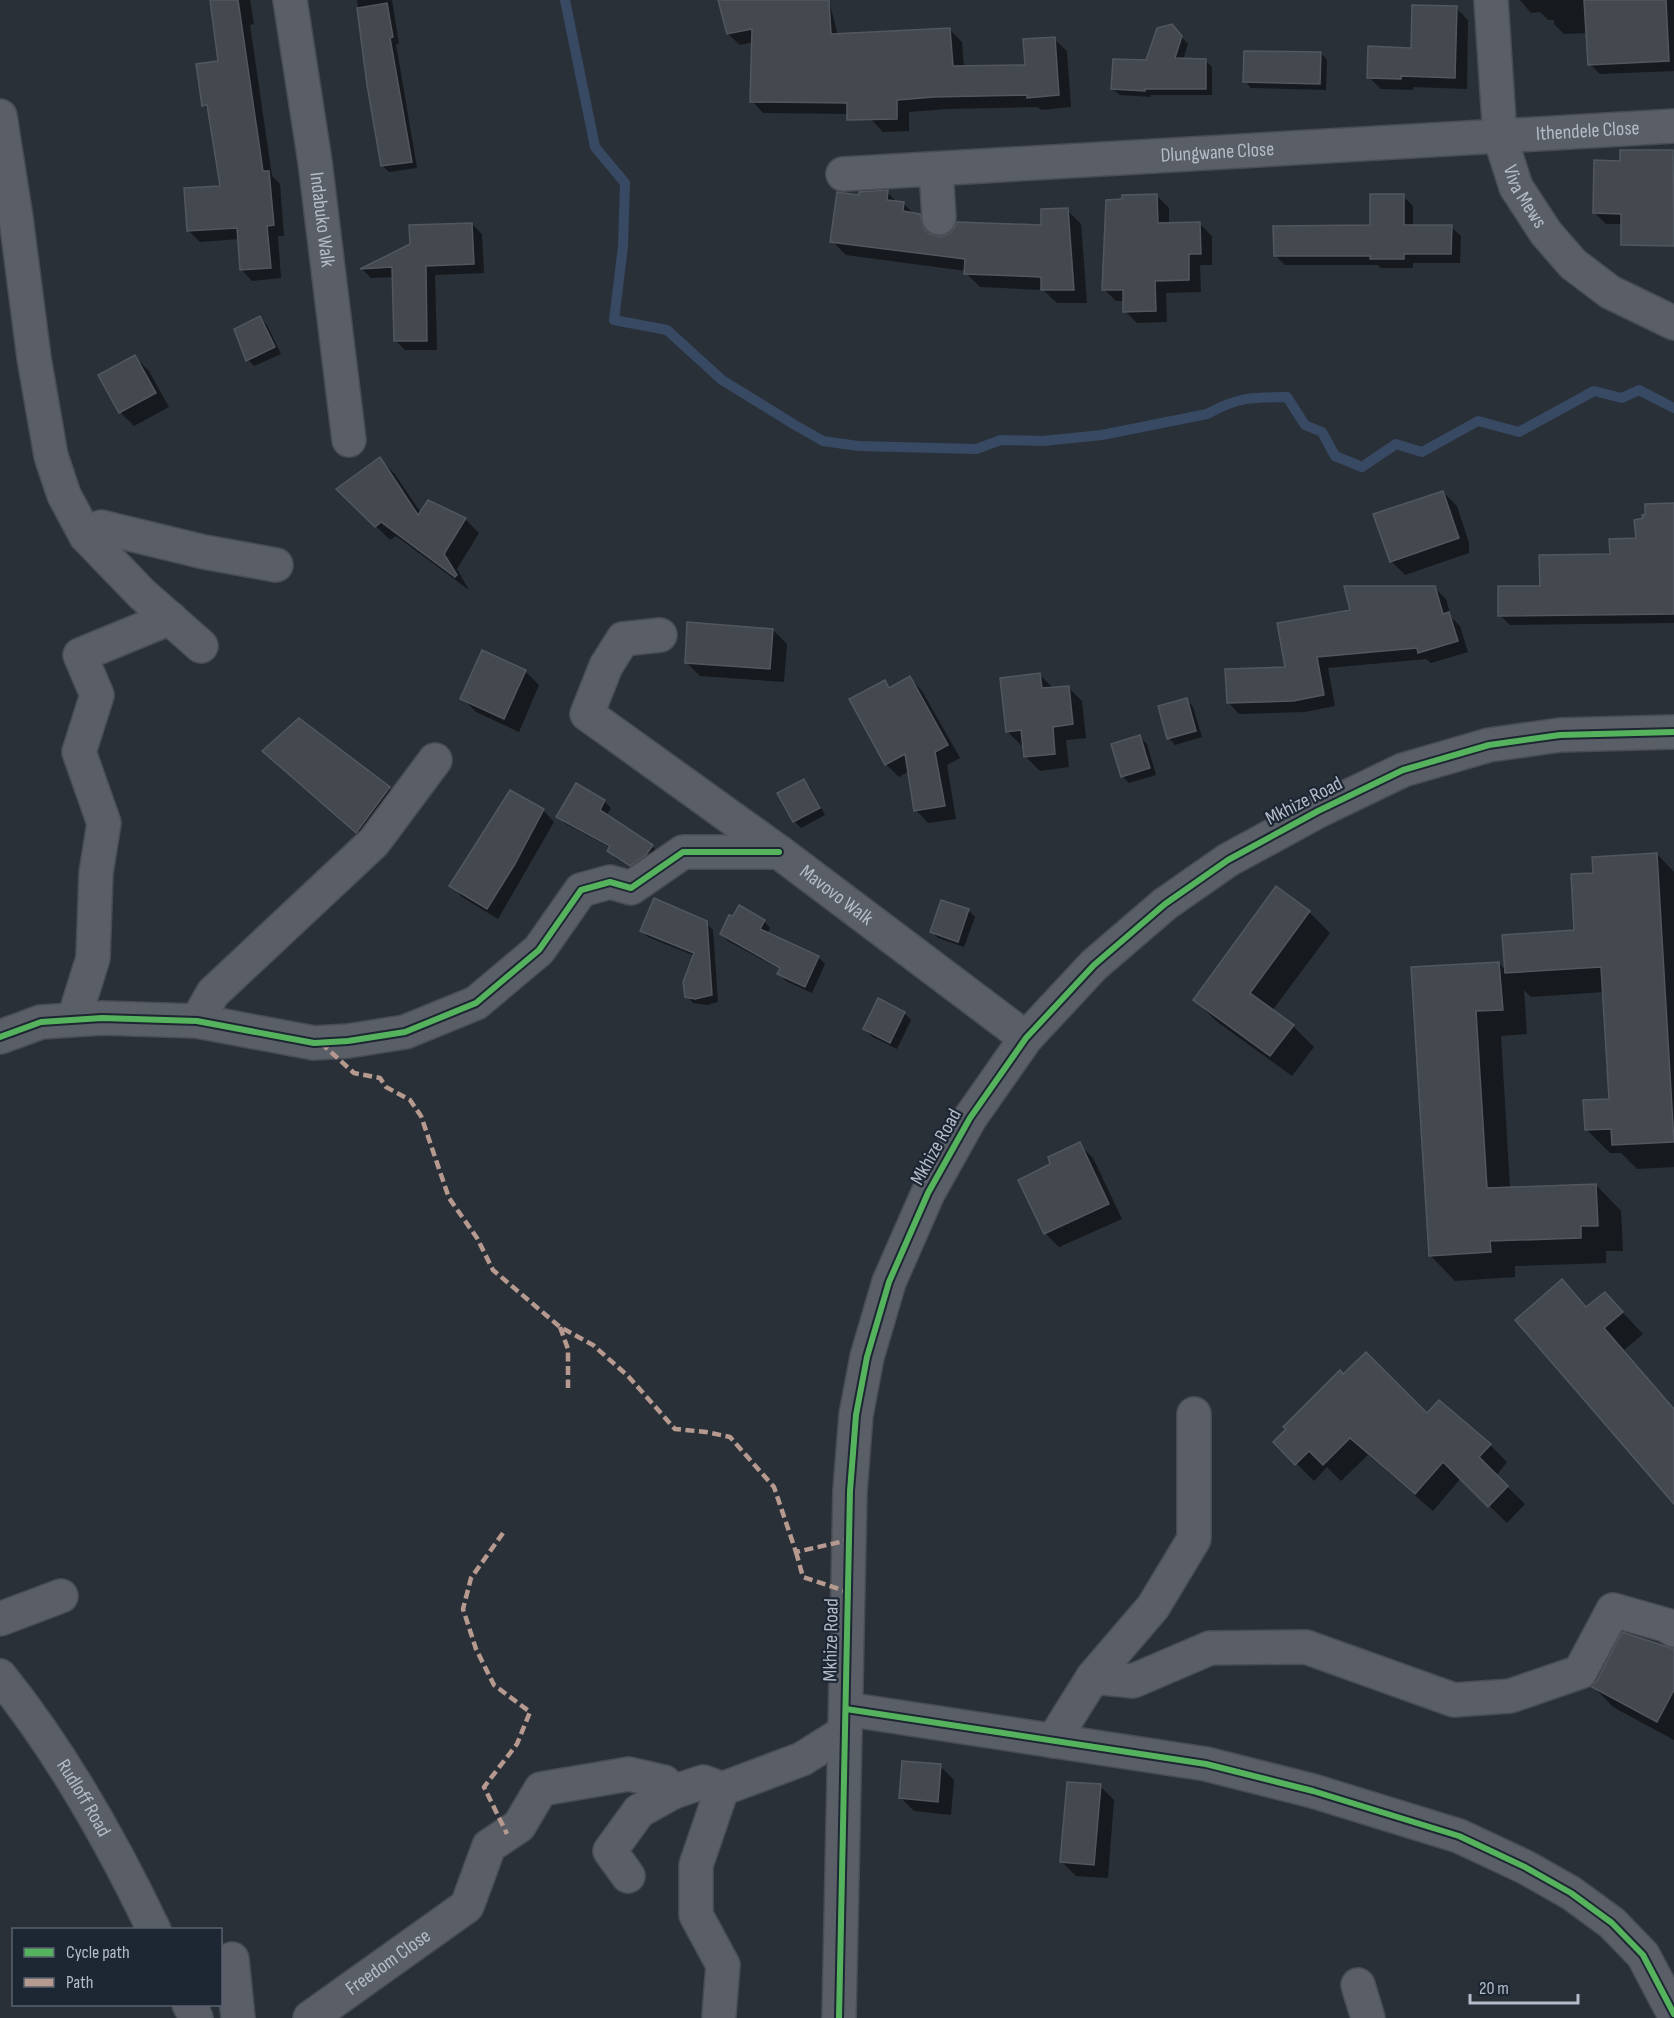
<svg xmlns="http://www.w3.org/2000/svg" width="1674" height="2018" font-family="'Sofia Sans Condensed',sans-serif">
  <style>
    .shadow { fill: #0007 }
    .lines { fill: none; stroke-linecap: round; stroke-linejoin: round }
    .stream { stroke: #384963; stroke-width: 10 }
    .building { fill: #444950; stroke: #52575f; stroke-width: 1.5 }
    .minor-casing { stroke: #484c53; stroke-width: 36 }
    .minor { stroke: #5a5e66; stroke-width: 33 }
    .quiet { stroke: #b69a8f; stroke-width: 4.5; stroke-dasharray: 9 4.5; stroke-linecap: butt }
    .cycleway-casing { stroke: #1d2633; stroke-width: 10 }
    .cycleway { stroke: #56b35d; stroke-width: 6 }
    .labels { text-anchor: middle; dominant-baseline: central; stroke-width: 4.5; stroke-linejoin: round; paint-order: stroke }
    .street-label { font-size: 20px; fill: #b4bcc9; stroke: #1d2633 }
  </style>
  <rect width="100%" height="100%" fill="#2a3038"/>
  <!-- shadow -->
  <g class="shadow">
    <path d="M211,0H250L254,24L250,25L272,176L280,184L284,236H278L281,278L252,281L241,269L239,239L200,242L189,231L222,187L210,112L203,105L220,62Z"/>
    <path d="M357,0H392L399,44H396L417,168L389,172L383,166Z"/>
    <path d="M719,0H829L857,114L763,113L752,101L753,42L740,45L728,34Z"/>
    <path d="M1520,0H1674V71L1600,74L1590,64L1587,33L1564,34L1554,24V20H1548L1540,12L1531,13Z"/>
    <path d="M1456,8L1468,20L1467,89L1413,87V90L1381,89L1369,77L1412,49Z"/>
    <path d="M950,30L962,42L964,68L1026,66L1054,39L1067,51L1071,107L1041,110L1038,107L947,109L909,112V131L883,132L871,119Z"/>
    <path d="M1178,33L1188,44L1183,60H1205L1212,67V95H1151V97L1120,95L1113,89Z"/>
    <path d="M1321,53L1327,60L1326,90L1251,88L1245,81Z"/>
    <path d="M1621,151L1674,152V224H1606L1594,212L1622,162Z"/>
    <path d="M887,192L898,203H903L914,214L919,215L933,229L936,237L940,238L1043,227L1067,210L1081,224L1087,303H1057L1043,290L980,287L966,273V271L846,255L832,241L860,197Z"/>
    <path d="M1156,195L1169,208V224H1200L1212,236V265H1200L1201,292L1166,293L1167,322L1137,323L1125,311L1124,301H1116L1104,289Z"/>
    <path d="M1403,196L1413,206V227H1451L1461,236L1460,263H1413V268H1381L1378,265H1285L1275,255L1371,226Z"/>
    <path d="M472,224L482,234L484,273L435,275L437,350H405L395,340L394,277L371,278L362,269L412,245Z"/>
    <path d="M260,318L267,325L281,354L254,366L248,360Z"/>
    <path d="M135,357L149,371L169,407L134,426L120,412L100,376Z"/>
    <path d="M380,459L394,473L421,513L465,519L479,533L457,569L469,590L396,536L390,540L338,489Z"/>
    <path d="M1443,492L1457,506L1469,543V553L1405,575L1391,561Z"/>
    <path d="M1674,505V623L1510,625L1500,615L1541,587L1611,555L1638,540L1644,520Z"/>
    <path d="M1434,587L1446,599L1451,617L1460,626L1468,652L1431,663L1426,659L1328,668L1335,706L1305,712L1239,714L1228,702L1287,669L1352,612Z"/>
    <path d="M773,630L787,644L784,682L700,676L686,662Z"/>
    <path d="M525,671L539,685L519,732L476,712L462,698Z"/>
    <path d="M1040,675L1054,689L1068,687L1082,701L1086,738L1066,740L1069,767L1040,771L1026,757L1024,745H1021L1007,731Z"/>
    <path d="M910,678L922,691L960,758L947,765L956,819L928,823L916,810L909,771L899,777L886,764L885,682L891,688Z"/>
    <path d="M1187,700L1193,707L1202,737L1175,745L1169,738Z"/>
    <path d="M1140,737L1147,744L1156,775L1129,783L1122,776Z"/>
    <path d="M264,751L389,788L410,809L378,853L285,772Z"/>
    <path d="M804,780L810,787L825,815L801,828L794,821Z"/>
    <path d="M604,801L611,808L606,816L652,846L658,852L637,872L615,858L609,851L611,848L564,823L558,817Z"/>
    <path d="M543,810L554,822L498,919L462,897L451,885Z"/>
    <path d="M1657,854L1674,872V1167L1637,1169L1621,1153H1610L1586,1129L1611,1100L1604,992L1531,997L1524,990L1527,1034L1501,1036L1510,1188L1596,1185L1621,1211L1623,1251H1606V1263L1515,1266V1277L1455,1281L1430,1255L1413,968L1499,963L1506,971L1576,932L1595,874Z"/>
    <path d="M968,910L975,917L964,947L938,938L932,932Z"/>
    <path d="M1309,912L1330,933L1272,1011L1293,1026L1314,1047L1292,1076L1216,1021L1195,1000Z"/>
    <path d="M764,921L770,928L767,934L818,957L825,964L812,993L786,981L779,974L781,970L728,941L721,934Z"/>
    <path d="M706,923L713,930L718,1002L707,1005L693,1003L687,996L695,956L648,937L642,931Z"/>
    <path d="M904,1013L911,1020L897,1049L871,1036L865,1029Z"/>
    <path d="M1079,1144L1093,1158L1122,1219L1059,1247L1045,1233L1052,1164Z"/>
    <path d="M1562,1281L1588,1308L1605,1294L1643,1334L1624,1350L1674,1408V1501Z"/>
    <path d="M1344,1376L1490,1445L1507,1462L1496,1476L1525,1504L1507,1523L1461,1478L1433,1511L1368,1455L1341,1481L1327,1467L1314,1481L1275,1442Z"/>
    <path d="M1674,1650V1740L1613,1707L1593,1686Z"/>
    <path d="M940,1766L954,1780L951,1815L914,1811L900,1797Z"/>
    <path d="M1100,1786L1114,1800L1108,1878L1076,1876L1062,1862Z"/>
  </g>
  <g class="lines">
    <!-- stream -->
    <path class="stream" d="M565,0L595,147L625,183L623,246L614,320L667,330L722,380L795,425L823,441L858,446L976,449L1001,440L1043,441L1102,435L1207,414C1238,397 1252,397 1287,397L1305,425L1322,432L1335,456L1362,467L1396,444L1422,452L1478,421L1519,432L1594,391L1622,398L1639,390L1674,408"/>
  </g>
  <!-- building -->
  <g class="building">
    <path d="M210,0H238L263,171H269L274,225L267,226L271,268L240,270L237,228L187,231L184,188L220,186L207,105L202,106L196,64L218,61Z"/>
    <path d="M718,0H829L831,34L950,28L953,66L1025,65L1023,39L1055,37L1059,95L1027,98V95L934,97L897,100V119L847,120V103L750,102L752,29L727,34Z"/>
    <path d="M1584,0H1666L1669,61L1588,65Z"/>
    <path d="M387,3L393,37L390,38L412,162L381,166L367,85L357,8Z"/>
    <path d="M1412,5L1457,6L1455,78L1401,76V79L1367,78L1368,46L1411,48Z"/>
    <path d="M1172,24L1182,36L1175,58L1206,59V89H1145V91L1111,89L1113,59L1146,60L1157,28Z"/>
    <path d="M1244,51L1321,52L1320,84L1243,82Z"/>
    <path d="M1620,150H1673L1674,246L1621,245V214L1593,213L1594,160L1620,161Z"/>
    <path d="M888,190L887,200L904,202L903,211L920,214L924,229L930,234L940,237L950,233L955,227L957,222L1041,225V209L1068,208L1074,290H1041V277L964,274L965,259L830,242L837,192L859,195V192Z"/>
    <path d="M1157,194L1158,223L1200,222L1201,254H1189V280L1155,281L1156,311L1123,312V290H1102L1106,200L1122,199V195Z"/>
    <path d="M1370,194H1404V225H1452L1451,254H1404V259H1370V256H1274L1273,226L1370,225Z"/>
    <path d="M472,223L474,264L426,266L427,341H394L392,267L360,269L410,244L409,225Z"/>
    <path d="M260,316L275,347L246,361L234,329Z"/>
    <path d="M135,355L156,393L119,413L98,375Z"/>
    <path d="M380,457L418,515L428,500L466,518L444,554L457,575L455,577L381,522L375,527L336,489Z"/>
    <path d="M1443,491L1459,538L1390,562L1373,514Z"/>
    <path d="M1674,503V614L1498,616V586H1540L1539,555L1610,554L1609,539L1636,538L1634,520L1643,518L1642,515H1645V504Z"/>
    <path d="M1344,586H1435L1443,614L1449,612L1458,641L1418,653L1417,648L1317,657L1324,695L1293,701L1227,703L1225,669L1285,667L1277,623L1350,610Z"/>
    <path d="M687,622L773,629L770,669L685,663Z"/>
    <path d="M482,650L526,670L504,719L460,699Z"/>
    <path d="M1040,673L1042,688L1069,686L1073,724L1053,727L1055,754L1024,757L1021,730L1006,732L1000,678Z"/>
    <path d="M910,676L948,745L935,752L945,806L914,811L905,754L885,765L849,699L885,680L889,688Z"/>
    <path d="M1187,698L1196,731L1167,739L1158,706Z"/>
    <path d="M299,718L390,787L356,833L262,751Z"/>
    <path d="M1140,735L1150,768L1121,777L1111,744Z"/>
    <path d="M804,779L820,808L793,822L777,793Z"/>
    <path d="M576,783L605,800L600,810L653,845L646,855L630,866L607,851L610,846L556,817Z"/>
    <path d="M510,790L544,809L515,864L487,909L449,886Z"/>
    <path d="M1657,853L1674,1142L1612,1145L1611,1129L1585,1130L1583,1100L1609,1099L1601,967L1505,973L1502,935L1574,930L1571,874L1593,873L1592,857Z"/>
    <path d="M1276,886L1310,911L1250,993L1294,1025L1270,1056L1193,1000Z"/>
    <path d="M654,898L707,921L712,995L695,999L685,997L683,982L694,953L640,931Z"/>
    <path d="M941,900L969,909L958,942L930,932Z"/>
    <path d="M739,905L765,920L760,929L819,956L805,987L777,974L780,968L720,934L729,915L733,916Z"/>
    <path d="M1499,962L1503,1010L1476,1011L1487,1188L1596,1184L1598,1226H1581V1238L1490,1241L1491,1252L1429,1256L1411,967Z"/>
    <path d="M878,998L905,1012L890,1043L863,1029Z"/>
    <path d="M1080,1142L1109,1204L1044,1234L1018,1180L1050,1164L1048,1157Z"/>
    <path d="M1562,1279L1586,1307L1605,1292L1623,1312L1604,1328L1674,1409V1504L1515,1320Z"/>
    <path d="M1366,1352L1427,1413L1439,1400L1491,1444L1479,1457L1508,1486L1488,1507L1443,1462L1415,1494L1350,1438L1323,1465L1309,1451L1295,1465L1273,1442L1286,1429L1283,1427L1340,1370L1343,1374Z"/>
    <path d="M1622,1632L1674,1649V1690L1657,1722L1590,1686L1597,1681Z"/>
    <path d="M902,1761L941,1764L938,1802L899,1798Z"/>
    <path d="M1067,1782L1101,1784L1094,1865L1060,1862Z"/>
  </g>
  <g class="lines">
    <defs>
      <g id="minor">
        <path id="s1" d="M290,0L315,162L349,440"/>
        <path id="s2" d="M1491,0L1500,137L1516,187L1546,233L1573,264L1610,292L1674,323"/>
        <path d="M0,116L16,218L34,358L51,456L64,495L86,536L142,594L201,646"/>
        <path d="M936,170L939,218"/>
        <path id="s3" d="M843,174L1674,126"/>
        <path d="M86,536L101,527L204,552L276,565"/>
        <path id="s4" d="M660,635L623,639L606,666L587,714L779,852L1026,1038"/>
        <path d="M74,1019L93,958L96,873L104,823L79,752L97,695L80,655L170,618"/>
        <path d="M197,1021L213,993L374,842L435,760"/>
        <path d="M0,1037L41,1022L102,1018L197,1021L314,1043L348,1041L405,1032L476,1003L539,950L581,890L610,882L631,888L683,852H779"/>
        <path d="M0,1619L61,1596"/>
        <path id="s5" d="M0,1676C62,1753 111,1840 154,1930"/>
        <path d="M1093,1677L1153,1607L1194,1539V1414"/>
        <path d="M846,1709L1206,1764L1313,1791L1459,1836L1525,1867L1571,1893L1612,1923L1643,1955L1674,2014"/>
        <path d="M1053,1741L1093,1677L1133,1681L1210,1648L1306,1647L1454,1700L1510,1696L1580,1672L1613,1610L1666,1625L1674,1630"/>
        <path d="M628,1876L610,1851L639,1811L673,1792L703,1782L722,1789"/>
        <path d="M232,1959L238,2018"/>
        <path d="M1358,1985L1368,2018"/>
        <path d="M189,2004L196,2018"/>
        <path d="M719,2015L723,1965L696,1915V1865L722,1789L802,1759L845,1732"/>
        <path id="s6" d="M310,2018L467,1906L489,1846L519,1826L541,1789L629,1774L664,1782L673,1792"/>
        <path d="M839,2018L850,1491L856,1415L867,1357L889,1282L928,1193L970,1118L1026,1038L1094,965L1165,904L1228,860L1318,811L1403,770L1489,745L1560,735L1674,732"/>
      </g>
    </defs>
    <!-- minor casing -->
    <use href="#minor" class="minor-casing"/>
    <!-- minor -->
    <use href="#minor" class="minor"/>
    <!-- quiet -->
    <g class="quiet">
      <path d="M321,1043L354,1073L380,1078L386,1087L410,1100L421,1116L449,1198L477,1238L493,1270L560,1327L593,1345L628,1376L675,1429L706,1432L730,1437L774,1487L796,1552L849,1540"/>
      <path d="M560,1327L568,1349V1388"/>
      <path d="M503,1533L471,1578L463,1609L476,1649L494,1685L530,1712L517,1744L484,1787L507,1834"/>
      <path d="M796,1552L803,1577L848,1592"/>
    </g>
    <defs>
      <g id="cycleway">
        <path d="M0,1037L41,1022L102,1018L197,1021L314,1043L348,1041L405,1032L476,1003L539,950L581,890L610,882L631,888L683,852H779"/>
        <path d="M846,1709L1206,1764L1313,1791L1459,1836L1525,1867L1571,1893L1612,1923L1643,1955L1674,2014"/>
        <path d="M839,2018L850,1491L856,1415L867,1357L889,1282L928,1193L970,1118L1026,1038L1094,965L1165,904L1228,860L1318,811L1403,770L1489,745L1560,735L1674,732"/>
      </g>
    </defs>
    <!-- cycleway casing -->
    <use href="#cycleway" class="cycleway-casing"/>
    <!-- cycleway -->
    <use href="#cycleway" class="cycleway"/>
  </g>
  <g class="labels">
    <!-- street labels -->
    <g class="street-label">
      <text stroke="none"><textPath href="#s3" startOffset="746">Ithendele Close</textPath></text>
      <text stroke="none"><textPath href="#s3" startOffset="375">Dlungwane Close</textPath></text>
      <text stroke="none"><textPath href="#s2" startOffset="202">Viva Mews</textPath></text>
      <text stroke="none"><textPath href="#s1" startOffset="222">Indabuko Walk</textPath></text>
      <text transform="translate(1304 801) rotate(-27)">Mkhize Road</text>
      <text stroke="none"><textPath href="#s4" startOffset="429">Mavovo Walk</textPath></text>
      <text transform="translate(936 1147) rotate(-61)">Mkhize Road</text>
      <text transform="translate(831 1640) rotate(-89)">Mkhize Road</text>
      <text stroke="none"><textPath href="#s5" startOffset="148">Rudloff Road</textPath></text>
      <text stroke="none"><textPath href="#s6" startOffset="96">Freedom Close</textPath></text>
    </g>
  </g>
  <!-- legend -->
  <rect x="12" y="1928" width="210" height="78" fill="#1d2633" stroke="#59626f" stroke-width="1.5"/>
  <rect x="24" y="1948" width="30" height="9" fill="#56b35d" stroke="#59626f" stroke-width="1.5"/>
  <text x="66" y="1958" font-size="18" fill="#b4bcc9">Cycle path</text>
  <rect x="24" y="1978" width="30" height="9" fill="#b69a8f" stroke="#59626f" stroke-width="1.5"/>
  <text x="66" y="1988" font-size="18" fill="#b4bcc9">Path</text>
  <!-- scale -->
  <path d="M1470 1994v9h108v-9" fill="none" stroke="#b4bcc9" stroke-width="3"/>
  <text x="1479" y="1994" font-size="18" fill="#b4bcc9" stroke="#1d2633" stroke-width="4.5" paint-order="stroke">20 m</text>
</svg>
